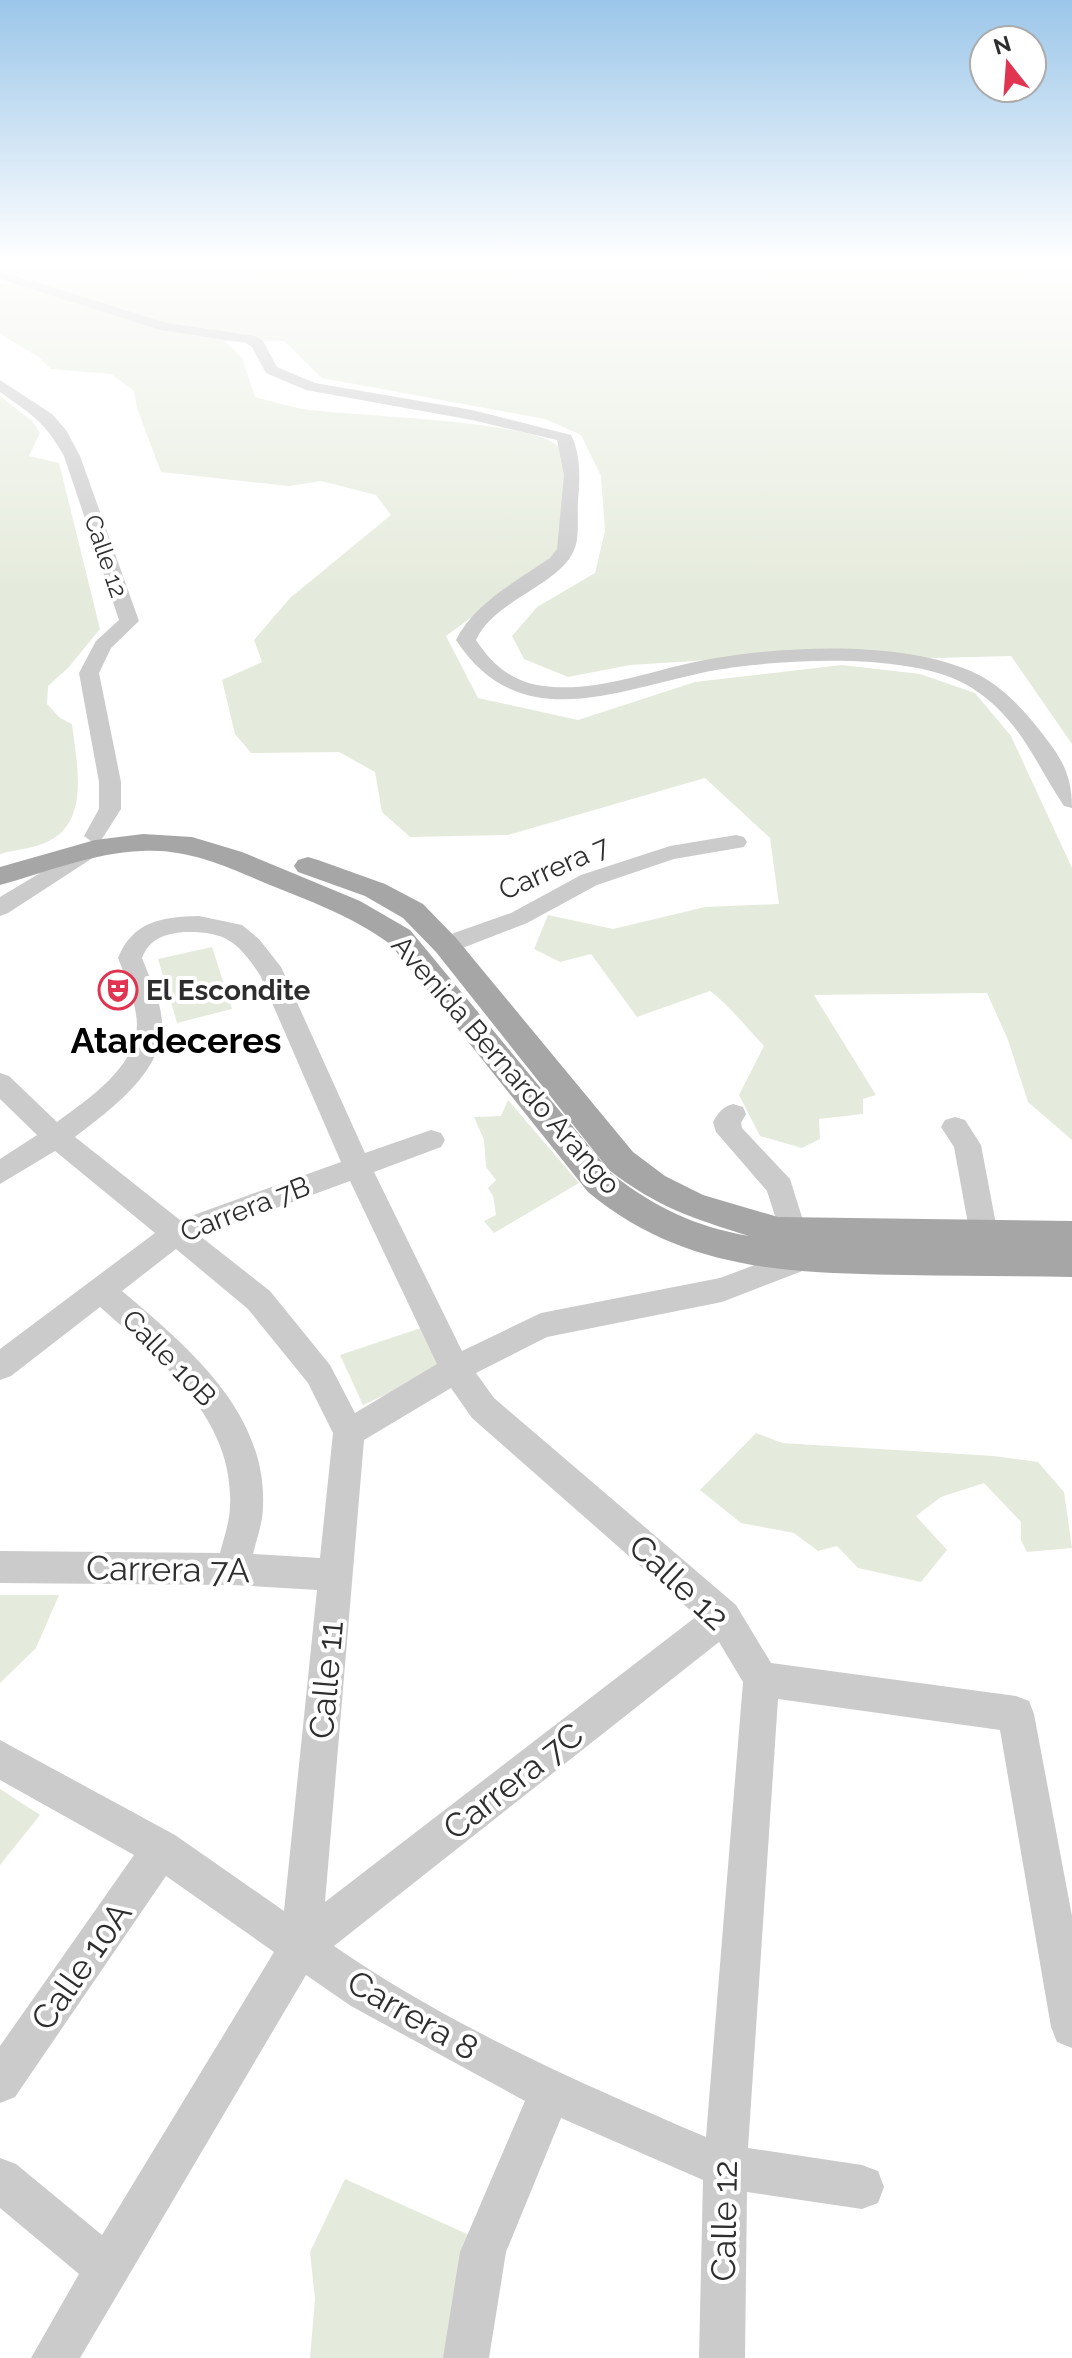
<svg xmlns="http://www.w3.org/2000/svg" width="1072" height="2358" font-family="Raleway,sans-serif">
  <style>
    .green { fill: #e5ebdc }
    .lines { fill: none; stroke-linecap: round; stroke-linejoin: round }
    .minor { fill: #cbcbcb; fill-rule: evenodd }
    .major { fill: #a6a6a6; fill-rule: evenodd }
    .labels { text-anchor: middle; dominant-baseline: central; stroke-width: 8; stroke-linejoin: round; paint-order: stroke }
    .far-street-label { font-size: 24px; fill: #2e2e2e; stroke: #fff }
    .street-label { font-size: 28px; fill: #2e2e2e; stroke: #fff }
    .poi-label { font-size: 28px; font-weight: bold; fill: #2e2e2e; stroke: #fff; text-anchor: start }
    .near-street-label { font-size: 34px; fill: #2e2e2e; stroke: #fff }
    .district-label { font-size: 36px; font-weight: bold; fill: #000; stroke: #fff }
  </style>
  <rect width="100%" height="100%" fill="#fff"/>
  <!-- green -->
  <g class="green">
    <path d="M0,262H1072V744L1011,656L936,658L818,653L630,665L568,677L524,659L512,636L537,607L595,573L605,531L601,476L581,435L545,419L322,378L284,341H225L242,358L255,397C271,401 287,406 303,409C344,416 541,420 559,448C572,469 563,526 561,551L446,636L478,698L578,720L695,682L842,665L920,674L975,693L1011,736L1072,868V1140L1028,1102L1008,1040L987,993L814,995L876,1095L863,1099V1114L819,1119L820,1139L802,1148L760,1136L739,1095L764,1046C745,1026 731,1007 710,991L637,1017L591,954L560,962L534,949L548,915L613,929L705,907L779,904L770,838L705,778L508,835L410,837L382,812L375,772L339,752L251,753L235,734L222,680L262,662L254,640L290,598L391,515L376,495L321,481L289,486L161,472L137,408L134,391L111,374L51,369L40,358L0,334Z"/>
    <path d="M0,396L32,421L40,433L29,456L59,463L100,629L68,668L48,686L47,704L60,718L72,724C76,760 91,820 49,841C35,848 15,850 0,854Z"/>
    <path d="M212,947L232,1009L177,1023L158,959Z"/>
    <path d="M508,1100L579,1183L494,1233L484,1221L496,1215L493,1196L488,1188L496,1180L486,1167L484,1140L474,1117L501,1116Z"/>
    <path d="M424,1327L444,1368L363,1405L340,1355Z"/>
    <path d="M756,1433L782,1443L994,1456L1038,1462L1064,1492L1072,1548L1027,1552L1021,1540V1522L984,1483L941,1497L916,1516L947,1550L921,1582L858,1568L837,1546L818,1551L794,1533L741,1523L700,1490Z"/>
    <path d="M0,1595H59L36,1648L0,1683Z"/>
    <path d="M0,1789L40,1815L0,1865Z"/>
    <path d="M345,2179L476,2238L458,2358H310L315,2299L310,2252Z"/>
  </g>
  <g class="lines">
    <!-- minor -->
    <g class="minor">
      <path d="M0,271L167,323L255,336L263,341L277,367L315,383L472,410L571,435C581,454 580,479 578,501C577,515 580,537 574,550C560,585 494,600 476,640C491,663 510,680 537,685C587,694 638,675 686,664C766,646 904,637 979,675C1000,686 1018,704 1033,722C1057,752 1072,769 1072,808L1064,806C1034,761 1020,719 972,688C915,651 781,659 716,670C623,687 521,740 456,640C474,603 517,581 550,558L557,549L564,475L557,440L472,420L306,390L266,373L252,347L246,343L160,330L0,279Z"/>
      <path d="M0,380L52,414L66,430L80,456L139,621L111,648L99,673L121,782V809L100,842L108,848L8,913L0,916V897L92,842L84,836L99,809V782L79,673L96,641L119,620L64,456C46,423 30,413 0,392Z"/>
      <path d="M736,835L744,837L747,842L744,847L674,859L597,885L527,923L455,951H437L434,945L437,939L511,913L581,875L670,846Z"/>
      <path d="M199,916L242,925L259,939L281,967L365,1153L431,1130L441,1133L445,1140L441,1147L374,1172L462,1351L541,1313L720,1278L803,1247L813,1251L818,1259L813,1267L722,1302L547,1337L476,1373L494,1398L736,1605L771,1663L1016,1696L1029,1701L1034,1714L1072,1916V2048L1057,2042L1051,2027L1000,1730L778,1699L748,2148L862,2165L878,2171L884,2187L878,2203L862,2209L747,2192L745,2358H699L703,2180L561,2118L506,2252L489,2358H443L460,2252L525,2101L351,2006L306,1975L80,2358H31L79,2274L0,2208V2158L16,2164L102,2235L274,1952L166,1876L15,2097L0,2103V2046L134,1855L0,1780V1740L175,1835L284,1911L317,1590L233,1585L0,1583V1551L220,1553C224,1537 230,1521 230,1505C234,1418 160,1360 100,1307L11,1376L0,1380V1349L155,1233L55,1151L0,1184V1159L37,1135L0,1099V1073L9,1076L57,1122C88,1099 137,1067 137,1024C136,1001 126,979 118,958C133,921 162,917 199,916ZM184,932C226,931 238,942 260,975L341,1162L180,1220L75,1137C109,1111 164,1072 162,1023C161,1000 150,979 142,958C150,938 165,934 184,932ZM350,1181L437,1364L355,1413L330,1365L270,1291L200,1236ZM176,1249L248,1309L308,1383L333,1433L320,1558L253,1554C257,1538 263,1522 263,1506C267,1412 187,1346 122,1291ZM451,1388L472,1418L697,1616L325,1902L364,1440ZM719,1642L743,1682L706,2137C578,2082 448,2025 334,1946Z"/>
      <path d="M733,1104L743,1107L746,1114L741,1123L742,1128L790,1179L807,1233L803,1241L793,1244L783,1241L767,1191L716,1132L713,1122C719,1112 722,1107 733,1104Z"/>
      <path d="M955,1117L965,1120L981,1145L998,1235L994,1243L984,1246L974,1243L970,1235L954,1147L941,1127L945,1120Z"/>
    </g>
    <!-- major -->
    <path class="major" d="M143,834L192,837L242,852L360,901L410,930L612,1174C654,1207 696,1227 749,1236C692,1218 657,1207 609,1170L436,952L403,918L365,896L298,872L294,866L298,860L308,857L318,860L385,884L423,904L456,938L633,1152L665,1176L703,1195L778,1217L1072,1221V1277C1017,1276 962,1276 906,1275C789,1273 683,1271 588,1192L390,944C355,918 315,903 275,887C231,869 191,848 142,851C92,853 47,872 0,885V867L95,840Z"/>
  </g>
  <!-- sky -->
  <linearGradient id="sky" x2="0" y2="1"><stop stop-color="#9bc6e9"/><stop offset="0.44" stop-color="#fff"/><stop offset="1" stop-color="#fff" stop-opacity="0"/></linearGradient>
  <rect width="1072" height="592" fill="url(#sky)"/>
  <!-- icons -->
  <defs>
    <symbol id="theatre-ring" viewBox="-11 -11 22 22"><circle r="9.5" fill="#fff" stroke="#e03450" stroke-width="1.5"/><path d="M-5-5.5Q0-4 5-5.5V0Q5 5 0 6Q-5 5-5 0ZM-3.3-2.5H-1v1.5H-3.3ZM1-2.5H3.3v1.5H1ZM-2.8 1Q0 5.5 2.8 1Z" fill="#e03450"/></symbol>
  </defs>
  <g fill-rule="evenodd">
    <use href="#theatre-ring" x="96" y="968" width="44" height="44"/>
  </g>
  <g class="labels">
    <!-- far-street labels -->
    <g class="far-street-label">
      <text transform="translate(106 556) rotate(71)">Calle 12</text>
    </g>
    <!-- street labels -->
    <g class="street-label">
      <text transform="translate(554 868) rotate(-24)">Carrera 7</text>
      <text transform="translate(506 1065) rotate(49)">Avenida Bernardo Arango</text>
      <text transform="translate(245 1209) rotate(-21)">Carrera 7B</text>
      <text transform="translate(169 1358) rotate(46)">Calle 10B</text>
    </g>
    <!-- poi labels -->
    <g class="poi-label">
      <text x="146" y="990">El Escondite</text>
    </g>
    <!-- near-street labels -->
    <g class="near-street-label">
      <text transform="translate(168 1569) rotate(1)">Carrera 7A</text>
      <text transform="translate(679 1582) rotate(43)">Calle 12</text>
      <text transform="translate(326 1680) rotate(-85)">Calle 11</text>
      <text transform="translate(513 1781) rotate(-38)">Carrera 7C</text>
      <text transform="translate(81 1966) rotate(-55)">Calle 10A</text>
      <text transform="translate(413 2015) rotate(30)">Carrera 8</text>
      <text transform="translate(724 2221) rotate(-89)">Calle 12</text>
    </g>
    <!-- district labels -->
    <g class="district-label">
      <text x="176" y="1040">Atardeceres</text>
    </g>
  </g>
  <!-- north arrow -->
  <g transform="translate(1008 64) rotate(343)"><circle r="38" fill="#ffffff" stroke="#ababab" stroke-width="2"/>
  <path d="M0-6L14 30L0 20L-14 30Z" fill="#e03450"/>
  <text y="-12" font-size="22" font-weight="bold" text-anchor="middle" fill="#2e2e2e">N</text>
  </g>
</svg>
